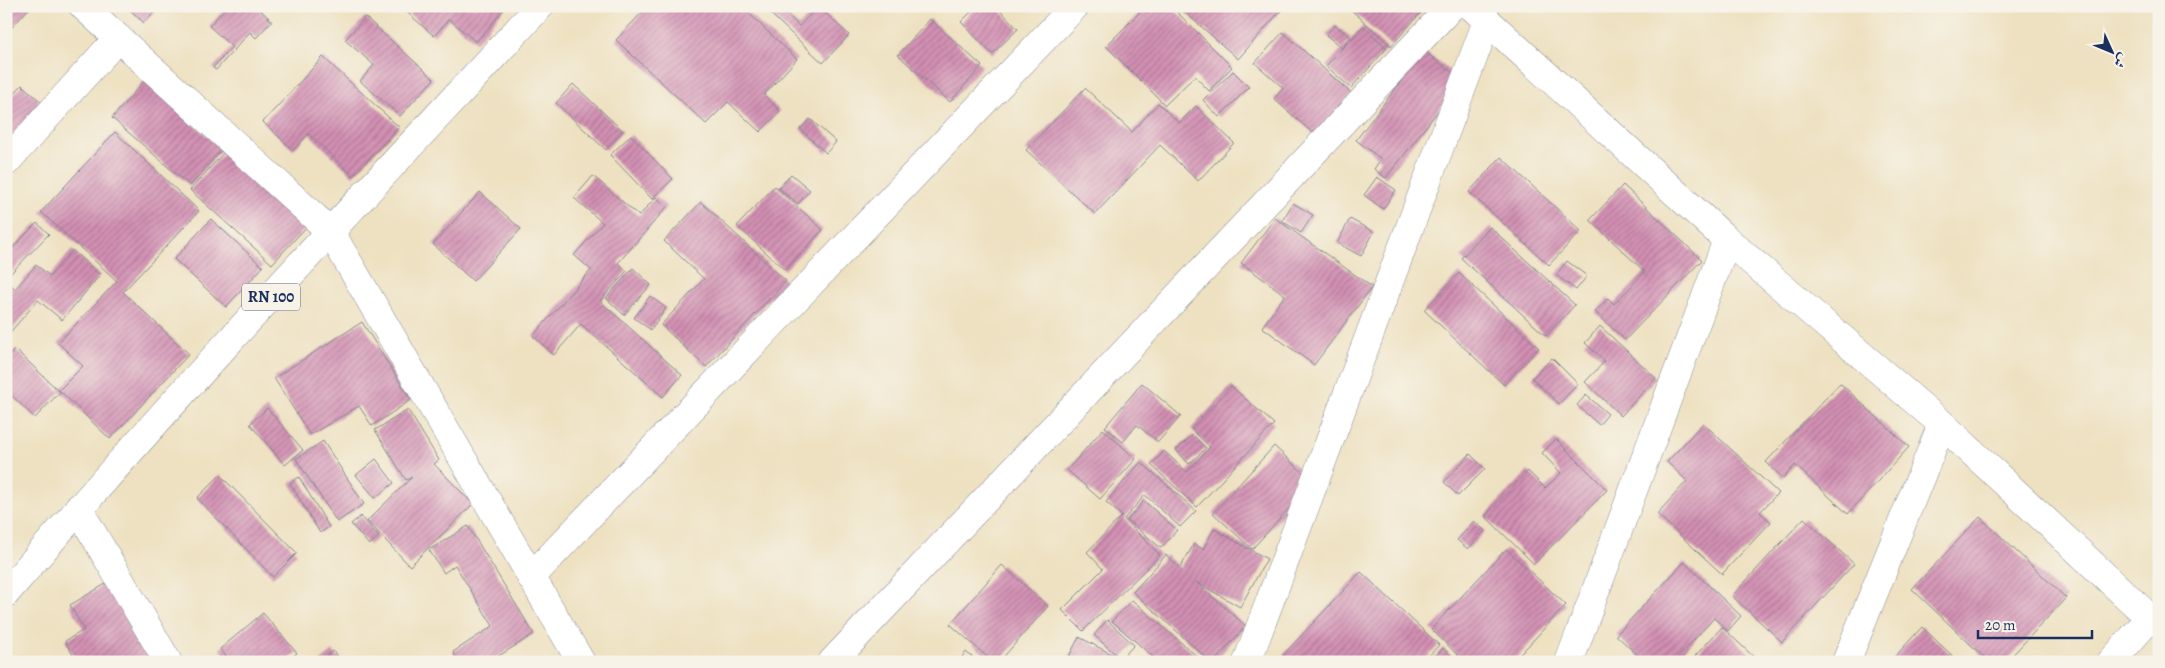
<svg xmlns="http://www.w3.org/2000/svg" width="2165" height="668" font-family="Alegreya,Amiri,serif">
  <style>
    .building { fill: url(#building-hatch) }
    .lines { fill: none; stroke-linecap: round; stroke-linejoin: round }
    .minor-casing { stroke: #848890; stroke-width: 29 }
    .primary-casing { stroke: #848890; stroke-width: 29 }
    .minor { stroke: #fff; stroke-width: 28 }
    .primary { stroke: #fff; stroke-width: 28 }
    .labels { text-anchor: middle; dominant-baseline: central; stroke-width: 4.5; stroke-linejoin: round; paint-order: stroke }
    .shield { fill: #f7f3e8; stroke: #5d6a87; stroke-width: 1 }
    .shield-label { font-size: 16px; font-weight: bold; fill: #1b2f5e }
  </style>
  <defs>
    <pattern id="building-hatch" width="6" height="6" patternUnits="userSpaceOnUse" patternTransform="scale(1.25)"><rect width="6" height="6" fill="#d390b3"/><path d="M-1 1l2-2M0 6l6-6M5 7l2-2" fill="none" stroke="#aa7695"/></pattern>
  </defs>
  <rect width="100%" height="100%" fill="#f7f3e8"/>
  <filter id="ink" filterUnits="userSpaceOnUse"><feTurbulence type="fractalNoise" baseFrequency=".02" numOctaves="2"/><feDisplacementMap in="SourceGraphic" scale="10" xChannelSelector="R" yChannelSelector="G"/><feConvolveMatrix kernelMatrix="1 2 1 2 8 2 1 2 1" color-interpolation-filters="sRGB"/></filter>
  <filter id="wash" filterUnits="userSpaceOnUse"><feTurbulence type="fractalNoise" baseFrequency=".0096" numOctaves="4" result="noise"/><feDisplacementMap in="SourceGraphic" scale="20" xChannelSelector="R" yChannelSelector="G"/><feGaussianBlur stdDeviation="1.12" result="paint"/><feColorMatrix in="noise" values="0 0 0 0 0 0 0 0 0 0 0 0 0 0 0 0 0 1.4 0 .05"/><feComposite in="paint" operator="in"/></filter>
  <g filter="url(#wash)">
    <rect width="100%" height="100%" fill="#eee1c1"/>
    <g id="blocks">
      <!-- building -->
      <g class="building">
        <path d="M6,6H31L6,34Z"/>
        <path d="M126,6H159L144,23Z"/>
        <path d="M227,6H256L272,21L256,38L250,32L216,70L213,68L232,47L209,26Z"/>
        <path d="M400,6L435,7L507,6L476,42L449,19L434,36Z"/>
        <path d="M648,6H741L797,59L764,95L780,111L760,132L728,102L706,124L616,40Z"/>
        <path d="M762,6H784L781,9L799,26L818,6L849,35L823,63Z"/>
        <path d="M977,6H996L1018,29L992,54L961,22Z"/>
        <path d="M1146,6H1171L1232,67L1209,91L1195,76L1165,105L1106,46Z"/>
        <path d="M1178,6H1281L1283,8L1238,59Z"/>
        <path d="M1347,6H1427L1391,46Z"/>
        <path d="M365,17L434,79L400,116L360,81L374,65L345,40Z"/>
        <path d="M930,19L982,66L950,102L898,55Z"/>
        <path d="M1335,25L1351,37L1342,48L1326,35Z"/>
        <path d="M1363,26L1387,48L1351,88L1326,66Z"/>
        <path d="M1283,32L1352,94L1315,135L1274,99L1283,88L1255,63Z"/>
        <path d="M1424,51L1462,80L1386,178L1374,169L1381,159L1356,140Z"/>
        <path d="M323,57L399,127L353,176L309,134L293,150L263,122Z"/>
        <path d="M1233,71L1249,87L1219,117L1203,100Z"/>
        <path d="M144,81L222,149L190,186L112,118Z"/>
        <path d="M573,84L623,131L606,150L556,103Z"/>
        <path d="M22,85L48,108L6,154V102Z"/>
        <path d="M1085,88L1132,132L1158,103L1179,123L1196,106L1234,143L1198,181L1160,145L1095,214L1026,150Z"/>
        <path d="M810,119L836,142L826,153L800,129Z"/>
        <path d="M115,132L199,211L123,292L189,354L110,439L59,390L83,366L58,343L117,281L41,212Z"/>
        <path d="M631,135L673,179L652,199L610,155Z"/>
        <path d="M228,148L310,223L272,264L190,190Z"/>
        <path d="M1501,157L1581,231L1549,265L1469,192Z"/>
        <path d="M791,174L810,190L798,204L779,188Z"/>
        <path d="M593,176L639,216L656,197L667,207L618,263L627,271L600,301L682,375L663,397L581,324L554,355L533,336L591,270L574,255L603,223L574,198Z"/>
        <path d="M1377,177L1396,190L1383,209L1364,195Z"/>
        <path d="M1623,185L1702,260L1625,340L1595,312L1608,298L1614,304L1645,272L1590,220Z"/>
        <path d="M775,186L823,230L785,270L737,226Z"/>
        <path d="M480,192L521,229L473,281L433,244Z"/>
        <path d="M701,202L786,281L706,367L661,325L704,279L664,241Z"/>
        <path d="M1293,203L1313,215L1301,233L1282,221Z"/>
        <path d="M1275,218L1372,287L1314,365L1262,327L1285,295L1241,263Z"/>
        <path d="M211,219L263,267L226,307L174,259Z"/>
        <path d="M1350,219L1374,232L1361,256L1337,243Z"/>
        <path d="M37,223L49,234L9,275L6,272V254Z"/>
        <path d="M1490,227L1575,305L1546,336L1461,258Z"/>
        <path d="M72,250L100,275L62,320L38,300L6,337V281L15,289L36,265L50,276Z"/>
        <path d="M1567,261L1587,276L1576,290L1556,275Z"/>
        <path d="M633,268L651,285L624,315L606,298Z"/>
        <path d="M1459,273L1539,348L1504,385L1424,310Z"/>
        <path d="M650,296L666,308L651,330L634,318Z"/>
        <path d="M362,322L411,400L372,426L359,406L310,435L274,378Z"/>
        <path d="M1600,326L1656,378L1621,416L1585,382L1605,361L1585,343Z"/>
        <path d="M15,349L60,392L35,418L6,390V359Z"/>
        <path d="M1552,358L1578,384L1559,404L1532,378Z"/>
        <path d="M1142,383L1181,416L1158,442L1137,425L1123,442L1105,427Z"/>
        <path d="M1840,383L1909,447L1848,514L1795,465L1783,478L1766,462Z"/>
        <path d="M1231,386L1274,424L1197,507L1151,465L1164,451L1187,472L1210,447L1191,429Z"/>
        <path d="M1586,395L1608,414L1599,425L1577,405Z"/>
        <path d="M267,408L303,450L285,465L250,424Z"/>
        <path d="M408,410L439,460L434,464L473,504L410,566L367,521L412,477L406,480L375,430Z"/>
        <path d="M1703,423L1778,493L1760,512L1771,522L1722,574L1657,514L1687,481L1667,462Z"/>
        <path d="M1103,429L1136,459L1100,499L1067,470Z"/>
        <path d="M1193,435L1206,448L1189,464L1176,450Z"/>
        <path d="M1556,439L1607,490L1534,564L1485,516L1528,471L1545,488L1561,473L1542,453Z"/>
        <path d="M323,441L364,504L337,522L296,459Z"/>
        <path d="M1274,446L1313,482L1252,549L1213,513Z"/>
        <path d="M1470,454L1485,469L1458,496L1444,482Z"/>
        <path d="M376,459L394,483L375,498L356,475Z"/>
        <path d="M1141,462L1196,511L1180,527L1145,495L1124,519L1160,555L1083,631L1062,610L1103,569L1087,552L1122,516L1106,502Z"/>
        <path d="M220,475L297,553L273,577L197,498Z"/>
        <path d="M299,477L329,527L320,533L290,483Z"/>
        <path d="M1144,501L1177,530L1161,548L1127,520Z"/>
        <path d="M361,516L379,537L369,545L351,524Z"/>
        <path d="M1980,517L2066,598L2006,662H1989L1912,589Z"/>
        <path d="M1804,518L1854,564L1782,642L1732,596Z"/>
        <path d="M1474,521L1485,531L1468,549L1457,540Z"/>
        <path d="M468,526L534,634L489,662H458L453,652L493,626L455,565L444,573L429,550Z"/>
        <path d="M1214,529L1267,559L1240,607L1196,582L1246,626L1214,662H1211L1133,592L1166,555L1180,568L1194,544L1203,549Z"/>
        <path d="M1506,549L1566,605L1513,662H1465L1431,629Z"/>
        <path d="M1684,562L1741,616L1728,631L1714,618L1674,662H1645L1616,635Z"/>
        <path d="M1002,565L1048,606L999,662H993L950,624Z"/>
        <path d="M1361,572L1439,645L1423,662H1290L1283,655Z"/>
        <path d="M109,582L154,662H77L65,641L84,630L70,605Z"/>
        <path d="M1132,600L1199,658L1195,662H1159L1112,621Z"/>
        <path d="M263,613L297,653L286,662H231L220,649Z"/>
        <path d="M1107,620L1134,645L1121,659L1094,635Z"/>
        <path d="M1722,627L1759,662H1699L1695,656Z"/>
        <path d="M1922,627L1959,662H1890Z"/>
        <path d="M1079,637L1123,660L1126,662H1066Z"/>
        <path d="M1443,648L1458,662H1431Z"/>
        <path d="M333,651L342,662H320Z"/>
        <path d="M966,652L978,662H958Z"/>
      </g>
    </g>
  </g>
  <g filter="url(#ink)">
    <use href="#blocks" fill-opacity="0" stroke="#848890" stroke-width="1"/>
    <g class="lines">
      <defs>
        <g id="minor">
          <path d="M83,6L330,231L581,662"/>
          <path d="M1471,6L1727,240L1942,424L2150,618L2111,662"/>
          <path d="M6,162L118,38"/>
          <path d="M78,508L168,662"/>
          <path d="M531,577L1075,6"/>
          <path d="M832,662L1452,6"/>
          <path d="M1247,662L1487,21"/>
          <path d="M1569,662L1727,240"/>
          <path d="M1846,662L1942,424"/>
        </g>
        <path id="primary" d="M6,593C178,392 360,200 540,6"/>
      </defs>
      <!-- minor casing -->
      <use href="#minor" class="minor-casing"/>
      <!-- primary casing -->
      <use href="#primary" class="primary-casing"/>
      <!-- minor -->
      <use href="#minor" class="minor"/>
      <!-- primary -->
      <use href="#primary" class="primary"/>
    </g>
  </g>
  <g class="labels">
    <!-- shield labels -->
    <rect class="shield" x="242" y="283.5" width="58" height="27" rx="4"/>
    <g class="shield-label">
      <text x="271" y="297">RN 100</text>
    </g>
  </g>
  <!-- margin -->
  <rect width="2165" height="668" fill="none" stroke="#f7f3e8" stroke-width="25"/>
  <!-- north arrow -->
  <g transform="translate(2112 52) rotate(134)" stroke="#f7f3e8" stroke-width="4" paint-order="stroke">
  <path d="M0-4L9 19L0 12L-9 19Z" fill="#1b2f5e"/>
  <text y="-8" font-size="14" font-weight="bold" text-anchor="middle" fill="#1b2f5e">ش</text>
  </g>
  <!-- scale -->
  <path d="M1978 630v8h114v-8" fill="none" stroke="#1b2f5e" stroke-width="2.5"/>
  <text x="1985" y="630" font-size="15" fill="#1b2f5e" stroke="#f7f3e8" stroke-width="4" paint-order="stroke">20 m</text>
</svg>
